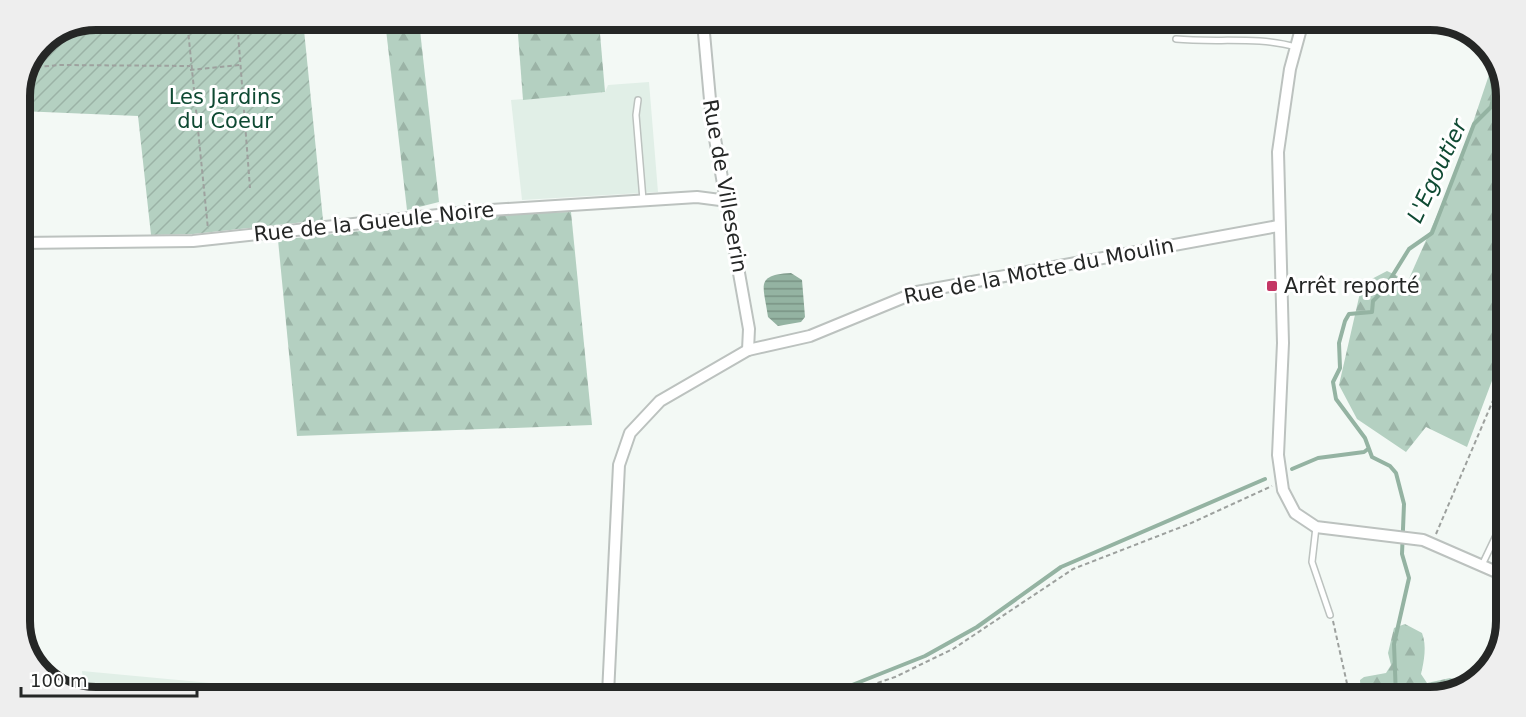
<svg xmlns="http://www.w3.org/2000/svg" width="1526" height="717" font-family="'DejaVu Sans',sans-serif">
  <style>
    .built { fill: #e1efe7 }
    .forest { fill: url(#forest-firs) }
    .garden { fill: url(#garden-furrows) }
    .water { fill: url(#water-rules) }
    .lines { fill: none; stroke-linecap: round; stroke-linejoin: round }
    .stream { stroke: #94b3a2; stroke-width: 4 }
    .service-casing { stroke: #bcc2bf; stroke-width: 8 }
    .minor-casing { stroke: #bcc2bf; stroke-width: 14 }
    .path { stroke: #9da19e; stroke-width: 2; stroke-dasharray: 4.5 3; stroke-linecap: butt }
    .service { stroke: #fff; stroke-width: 5 }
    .minor { stroke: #fff; stroke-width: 10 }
    .poi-dot { fill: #c43765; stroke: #fff; stroke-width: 2 }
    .labels { text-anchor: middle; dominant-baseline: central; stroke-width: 6; stroke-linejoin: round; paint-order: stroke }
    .park-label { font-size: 21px; fill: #0e4932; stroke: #fff }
    .street-label { font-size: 21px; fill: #252726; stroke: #fff }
    .poi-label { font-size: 21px; fill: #252726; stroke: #fff; text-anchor: start }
    .water-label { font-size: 22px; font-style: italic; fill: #0f4a33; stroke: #fff }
    .rim { fill: none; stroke: #252726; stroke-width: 8 }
  </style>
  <defs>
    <pattern id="forest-firs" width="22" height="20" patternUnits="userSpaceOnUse" patternTransform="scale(1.5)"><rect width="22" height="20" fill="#b4d0c1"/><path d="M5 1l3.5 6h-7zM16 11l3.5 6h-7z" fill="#9bb3a6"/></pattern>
    <pattern id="garden-furrows" width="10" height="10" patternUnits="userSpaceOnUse" patternTransform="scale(1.5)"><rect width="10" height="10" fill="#b4d0c1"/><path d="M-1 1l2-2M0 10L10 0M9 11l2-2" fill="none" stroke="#9bb3a6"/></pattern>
    <pattern id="water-rules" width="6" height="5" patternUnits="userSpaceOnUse" patternTransform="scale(1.5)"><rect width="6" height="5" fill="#94b3a2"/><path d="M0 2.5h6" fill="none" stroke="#799284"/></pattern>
  </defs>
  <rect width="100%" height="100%" fill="#f3f9f5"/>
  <!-- built -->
  <g class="built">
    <path d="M649,82L658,192L522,200L511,100L605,92L608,85Z"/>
    <path d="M82,671L265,688V692H84Z"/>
  </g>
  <!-- forest -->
  <g class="forest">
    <path d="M385,21H419L439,202L407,210Z"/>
    <path d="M517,21L599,22L605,92L523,100Z"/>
    <path d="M1495,57L1506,91L1504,349L1467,447L1426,427L1406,452L1357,419L1339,385L1362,284L1387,271L1408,281L1457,170Z"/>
    <path d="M571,212L592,425L297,436L278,240L526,213Z"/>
    <path d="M1405,624L1422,633C1427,646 1424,661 1421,674L1427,683L1450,678L1465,682L1468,686L1431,697H1361L1360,680L1364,677L1386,673L1391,665L1388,653L1394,628Z"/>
  </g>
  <!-- garden -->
  <path class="garden" d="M96,20H303L323,220L193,234L151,235L138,116L20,111V91L42,42Z"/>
  <!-- water -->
  <path class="water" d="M791,273L802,280L805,317L801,322L778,326L768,317C764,286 754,275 791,273Z"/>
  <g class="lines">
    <!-- stream -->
    <g class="stream">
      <path d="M1292,469L1318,458L1364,452L1368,449"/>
      <path d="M817,695L837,691L925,656L977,627L1061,567L1265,479"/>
      <path d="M1396,697L1394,644L1409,578L1402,554L1404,504L1396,473L1390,466L1372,457L1365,438L1336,399L1333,382L1340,368L1339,343L1345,321L1349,314L1372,312L1373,301L1383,291L1409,249L1432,233L1474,124L1491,107L1494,95L1491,75L1496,60"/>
    </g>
    <defs>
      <g id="service">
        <path d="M1176,39C1214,43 1260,36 1295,47"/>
        <path d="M28,73L31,74"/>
        <path d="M638,100L636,115L643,200"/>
        <path d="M1316,527L1312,562L1330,615"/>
        <path d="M1483,563L1502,523"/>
        <path d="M1499,651L1501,648"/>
      </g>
      <g id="minor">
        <path d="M703,22L712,122L749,329L748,350"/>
        <path d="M1302,25L1290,69L1278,152L1283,343L1278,455L1283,490L1295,513L1316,527L1423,540L1501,574"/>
        <path d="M20,243L193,241L476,211L697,197L728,201"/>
        <path d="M608,694L619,465L630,433L660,401L748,350L810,336L917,292L1278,226"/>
      </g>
    </defs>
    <!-- service casing -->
    <use href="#service" class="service-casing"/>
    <!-- minor casing -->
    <use href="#minor" class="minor-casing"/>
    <!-- path -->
    <g class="path">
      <path d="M187,20L208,229"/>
      <path d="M237,20L250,188"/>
      <path d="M37,67L60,65L190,66"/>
      <path d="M190,70L240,65"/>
      <path d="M1436,534L1503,377"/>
      <path d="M1333,621L1350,697"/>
      <path d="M842,695L895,677L953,649L1073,569L1189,524L1272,486"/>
    </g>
    <!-- service -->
    <use href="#service" class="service"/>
    <!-- minor -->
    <use href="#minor" class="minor"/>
  </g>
  <!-- markers -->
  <rect class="poi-dot" x="1266" y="280" width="12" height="12" rx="3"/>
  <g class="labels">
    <!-- park labels -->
    <g class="park-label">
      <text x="225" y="97">Les Jardins<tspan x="225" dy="24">du Coeur</tspan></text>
    </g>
    <!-- street labels -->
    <g class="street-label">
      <text transform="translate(725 186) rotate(80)">Rue de Villeserin</text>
      <text transform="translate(374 222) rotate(-6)">Rue de la Gueule Noire</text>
      <text transform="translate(1039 271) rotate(-11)">Rue de la Motte du Moulin</text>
    </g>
    <!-- poi labels -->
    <g class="poi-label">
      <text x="1284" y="286">Arrêt reporté</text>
    </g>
    <!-- water labels -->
    <g class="water-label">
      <text transform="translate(1437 171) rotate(-65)">L'Egoutier</text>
    </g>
  </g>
  <!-- crop -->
  <path d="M0 0H1526V717H0ZM96 30H1430A66 66 0 0 1 1496 96V621A66 66 0 0 1 1430 687H96A66 66 0 0 1 30 621V96A66 66 0 0 1 96 30Z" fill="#eee" fill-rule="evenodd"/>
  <path class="rim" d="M96 30H1430A66 66 0 0 1 1496 96V621A66 66 0 0 1 1430 687H96A66 66 0 0 1 30 621V96A66 66 0 0 1 96 30Z"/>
  <!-- scale -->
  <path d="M21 687v9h176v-9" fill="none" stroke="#252726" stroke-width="3"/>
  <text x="30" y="687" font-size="18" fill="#252726" stroke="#ffffff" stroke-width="4.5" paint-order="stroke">100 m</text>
</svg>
